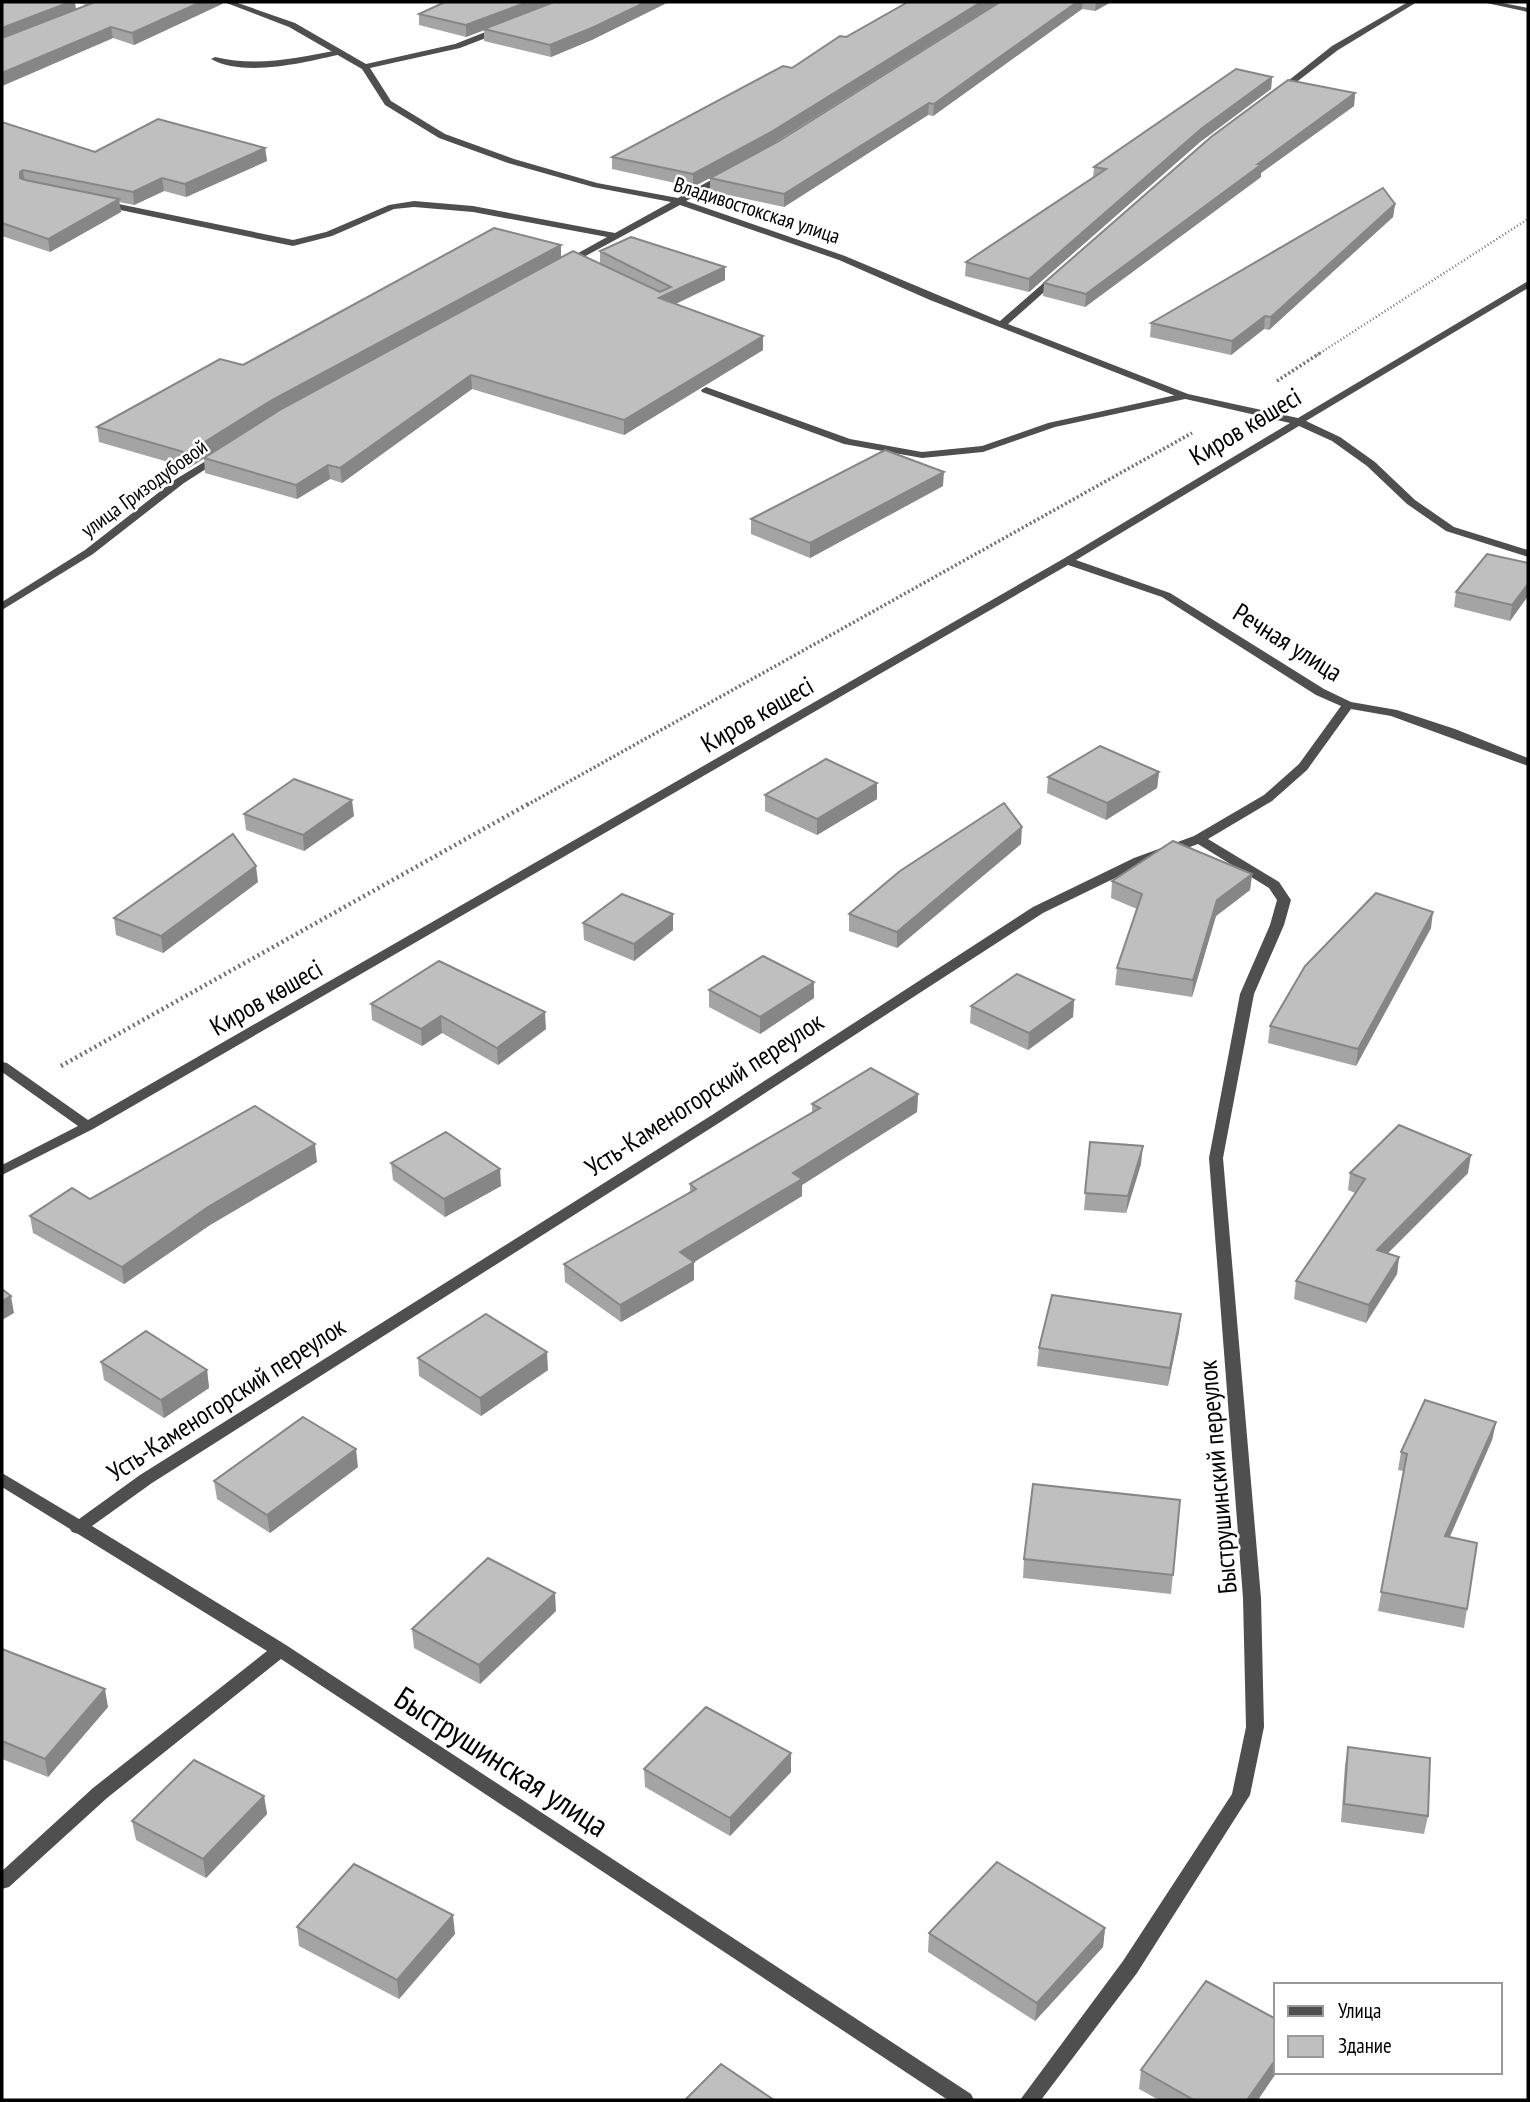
<svg xmlns="http://www.w3.org/2000/svg" width="1530" height="2102" font-family="'PT Sans Narrow',sans-serif">
  <style>
    .lines { fill: none; stroke-linecap: round; stroke-linejoin: round }
    .path-far2 { stroke: #717171; stroke-width: 2.5; stroke-dasharray: 1 2.5; stroke-linecap: butt }
    .path-far1 { stroke: #717171; stroke-width: 3.5; stroke-dasharray: 2 2.5; stroke-linecap: butt }
    .path { stroke: #717171; stroke-width: 4.5; stroke-dasharray: 2 3.5; stroke-linecap: butt }
    .lane { fill: #4f4f4f; fill-rule: evenodd }
    .street { fill: #4f4f4f; fill-rule: evenodd }
    .wall { fill: #a4a4a4; fill-rule: evenodd }
    .shaded-wall { fill: #868686 }
    .building { fill: #bfbfbf; stroke: #868686; stroke-width: 2 }
    .labels { text-anchor: middle; dominant-baseline: central; stroke-width: 5; stroke-linejoin: round; paint-order: stroke }
    .far-street-label { font-size: 21px; fill: #000; stroke: #fff }
    .street-label { font-size: 26px; fill: #000; stroke: #fff }
    .near-street-label { font-size: 32px; fill: #000; stroke: #fff }
  </style>
  <rect width="100%" height="100%" fill="#fff"/>
  <g class="lines">
    <!-- path-far2 -->
    <path class="path-far2" d="M1317,355L1528,219"/>
    <!-- path-far1 -->
    <g class="path-far1">
      <path d="M1277,381L1320,353"/>
      <path d="M527,805L1192,433"/>
    </g>
    <!-- path -->
    <path class="path" d="M61,1066L530,803"/>
    <!-- lane -->
    <g class="lane">
      <path d="M339,50H342V54C306,62 245,78 211,59L215,57C257,67 297,58 339,50Z"/>
      <path d="M706,387L850,439L922,452L982,446L1048,423L1185,393L1190,396L1185,399L1055,427L983,452L922,458L844,444L702,392L701,390Z"/>
    </g>
    <!-- street -->
    <g class="street">
      <path d="M224,2H235L295,23L366,64L455,44L498,27H504V31L460,48L370,68L391,101L445,134L514,159L597,183L678,198L724,173H730V177L686,201L845,256L1000,321L1055,273H1061V277L1008,324L1188,394L1298,418L1528,281V288L1306,421L1340,437L1375,462L1415,500L1454,527L1528,550V557L1446,531L1407,504L1367,466L1332,441L1299,426L1076,560L1170,593L1324,689L1351,702L1397,710L1455,729L1528,758V766L1391,716L1351,709L1307,770L1272,801L1208,839L1279,882L1291,900L1284,925L1254,994L1223,1158L1261,1598L1264,1727L1250,1795L1137,1973L1041,2100H1020L1123,1961L1232,1794L1246,1727L1243,1598L1209,1158L1240,994L1270,925L1277,900L1269,888L1198,844L1144,864L1043,913L722,1121L152,1483L92,1526L286,1645L971,2094L974,2100H948L281,1659L107,1798L9,1887L2,1889V1871L93,1788L267,1651L78,1534L72,1532L70,1529L2,1487V1473L79,1519L140,1475L712,1115L1033,907L1134,858L1194,836L1264,795L1299,764L1341,706L1316,695L1162,597L1068,565L93,1129L2,1175V1165L78,1126L2,1072V1062L7,1063L88,1120L1063,559L1290,423L1181,398L930,300L839,260L680,205L567,266L562,263L564,261L607,237L473,212L414,207L394,209L332,236L293,246L101,206L100,204L104,201L293,240L326,232L389,205L414,201L473,206L615,233L671,202L593,187L508,163L439,138L385,105L362,69L289,27Z"/>
      <path d="M1408,2H1417L1338,50L1281,94L1274,92L1332,46Z"/>
      <path d="M1482,2H1497L1528,8V12Z"/>
      <path d="M219,453L224,456L223,458L184,483L93,554L2,610V602L85,550L176,479Z"/>
    </g>
  </g>
  <!-- wall -->
  <g class="wall">
    <path d="M2,2H222V4L134,45L113,38L2,86ZM75,3L87,5L76,9Z"/>
    <path d="M1000,2H1111L1095,11L1082,9L933,116L928,115L784,207L710,191V178L779,141Z"/>
    <path d="M419,14L594,39L551,57L484,41V30L466,37L419,25Z"/>
    <path d="M1272,77L1271,89L1200,142L1029,292L965,276L966,262L1093,178L1094,167Z"/>
    <path d="M1355,93L1354,106L1261,173V177L1085,307L1043,296L1044,283Z"/>
    <path d="M2,122L95,152L265,148L267,161L186,197L164,191L134,205L119,202L121,212L50,252L2,236Z"/>
    <path d="M771,145L693,187L612,169V157Z"/>
    <path d="M1395,204L1393,217L1269,330L1264,329L1231,355L1150,337L1151,323Z"/>
    <path d="M561,245V258L600,264V251L725,267V280L675,304L763,350L624,435L472,389L342,483L330,479L297,499L205,473L204,458L189,468L99,442L97,427L243,365Z"/>
    <path d="M943,486L810,558L751,534V519Z"/>
    <path d="M1528,563V596L1510,621L1454,607L1456,592Z"/>
    <path d="M1159,772L1157,788L1106,820L1047,793L1048,777Z"/>
    <path d="M877,783V799L817,835L765,811V795Z"/>
    <path d="M244,814L354,816L304,851L246,830Z"/>
    <path d="M1021,844L897,948L849,931V914Z"/>
    <path d="M1252,874L1250,890L1216,916L1192,997L1115,985L1117,968L1137,909L1111,898L1112,881Z"/>
    <path d="M258,882L163,953L116,935L114,918Z"/>
    <path d="M673,914V930L634,961L584,940L583,923Z"/>
    <path d="M1431,928L1356,1066L1268,1043L1270,1026Z"/>
    <path d="M709,990L814,998L760,1034L709,1007Z"/>
    <path d="M1074,1000L1073,1017L1028,1050L970,1023L971,1006Z"/>
    <path d="M371,1004L546,1029L498,1065L442,1033L422,1046L372,1020Z"/>
    <path d="M918,1094L917,1112L802,1185V1196L694,1262V1280L621,1322L565,1282L564,1264L690,1192V1184L812,1112V1104Z"/>
    <path d="M1090,1142L1141,1164L1126,1213L1084,1210Z"/>
    <path d="M317,1162L210,1225L124,1284L33,1233L30,1216L90,1199Z"/>
    <path d="M391,1163L501,1186L445,1217L393,1180Z"/>
    <path d="M1350,1173H1468L1388,1253L1399,1257L1397,1274L1366,1323L1294,1299L1296,1281L1355,1193L1348,1190Z"/>
    <path d="M1181,1314L1179,1332L1168,1386L1037,1366L1039,1348Z"/>
    <path d="M418,1358L548,1370L481,1416L419,1376Z"/>
    <path d="M101,1362L207,1370L209,1388L164,1418L104,1380Z"/>
    <path d="M1496,1422L1492,1440L1449,1537L1467,1609L1464,1628L1378,1611L1403,1471L1398,1470L1401,1452Z"/>
    <path d="M358,1467L270,1533L217,1499L214,1481Z"/>
    <path d="M1180,1500L1171,1594L1023,1578L1024,1559Z"/>
    <path d="M556,1611L480,1684L414,1648L412,1629Z"/>
    <path d="M2,1649L108,1707L48,1777L2,1759Z"/>
    <path d="M1348,1747L1428,1816L1424,1834L1341,1822L1345,1765Z"/>
    <path d="M791,1753V1772L730,1836L645,1787L644,1769Z"/>
    <path d="M264,1796L267,1814L206,1878L136,1840L132,1821Z"/>
    <path d="M297,1927L455,1934L399,1999L299,1946Z"/>
    <path d="M1105,1928L1103,1947L1035,2021L928,1952L929,1933Z"/>
    <path d="M1141,2070L1258,2100H1159L1139,2089Z"/>
  </g>
  <!-- shaded-wall -->
  <g class="shaded-wall">
    <path d="M70,2H75L76,12L2,40V28Z"/>
    <path d="M201,2H222V4L134,45L132,33Z"/>
    <path d="M528,2H559L466,37V25Z"/>
    <path d="M646,2H669L594,39L551,57L550,45Z"/>
    <path d="M981,2H999L771,145L693,187V174Z"/>
    <path d="M1077,2H1083L1082,9L933,116L934,104Z"/>
    <path d="M1096,2H1111L1095,11Z"/>
    <path d="M111,27L113,38L2,86V73Z"/>
    <path d="M1272,77L1271,89L1200,142L1029,292V279L1201,129Z"/>
    <path d="M1355,93L1354,106L1261,173V177L1085,307L1086,294L1258,164Z"/>
    <path d="M929,103L928,115L784,207V194Z"/>
    <path d="M265,148L267,161L186,197L185,184Z"/>
    <path d="M23,170L25,182L22,191L20,172Z"/>
    <path d="M162,178L164,191L134,205L133,192Z"/>
    <path d="M119,199L121,212L50,252L48,239Z"/>
    <path d="M1395,204L1393,217L1269,330L1271,317Z"/>
    <path d="M561,245V258L274,414L189,468L187,453L272,400Z"/>
    <path d="M725,267V280L659,312V298Z"/>
    <path d="M1265,316L1264,329L1231,355L1232,341Z"/>
    <path d="M763,336V350L624,435V420Z"/>
    <path d="M471,375L472,389L342,483L340,468Z"/>
    <path d="M328,465L330,479L297,499L296,485Z"/>
    <path d="M944,472L943,486L810,558V543Z"/>
    <path d="M1528,584V596L1510,621L1512,605Z"/>
    <path d="M1159,772L1157,788L1106,820L1107,803Z"/>
    <path d="M877,783V799L817,835V819Z"/>
    <path d="M352,800L354,816L304,851L303,835Z"/>
    <path d="M1022,827L1021,844L897,948V932Z"/>
    <path d="M256,866L258,882L163,953L161,936Z"/>
    <path d="M1252,874L1250,890L1216,916L1192,997L1193,980L1217,900Z"/>
    <path d="M1433,912L1431,928L1356,1066L1358,1049Z"/>
    <path d="M673,914V930L634,961V944Z"/>
    <path d="M814,982V998L760,1034V1017Z"/>
    <path d="M1074,1000L1073,1017L1028,1050L1029,1033Z"/>
    <path d="M545,1012L546,1029L498,1065L497,1048Z"/>
    <path d="M441,1016L442,1033L422,1046L421,1029Z"/>
    <path d="M918,1094L917,1112L802,1185V1196L694,1262V1280L621,1322L620,1305L680,1252L793,1173Z"/>
    <path d="M315,1144L317,1162L210,1225L124,1284L122,1267L208,1207Z"/>
    <path d="M1143,1146L1141,1164L1126,1213L1128,1196Z"/>
    <path d="M1471,1155L1468,1173L1374,1267L1377,1250Z"/>
    <path d="M500,1169L501,1186L445,1217L444,1199Z"/>
    <path d="M1399,1257L1397,1274L1366,1323L1369,1305Z"/>
    <path d="M11,1296L14,1313L2,1320V1301Z"/>
    <path d="M1181,1314L1179,1332L1168,1386L1170,1368Z"/>
    <path d="M547,1352L548,1370L481,1416L480,1398Z"/>
    <path d="M207,1370L209,1388L164,1418L161,1400Z"/>
    <path d="M1496,1422L1492,1440L1442,1555L1445,1536Z"/>
    <path d="M356,1449L358,1467L270,1533L267,1515Z"/>
    <path d="M555,1593L556,1611L480,1684L479,1665Z"/>
    <path d="M105,1689L108,1707L48,1777L45,1759Z"/>
    <path d="M791,1753V1772L730,1836V1818Z"/>
    <path d="M264,1796L267,1814L206,1878L203,1859Z"/>
    <path d="M453,1915L455,1934L399,1999L397,1980Z"/>
    <path d="M1105,1928L1103,1947L1035,2021L1037,2003Z"/>
    <path d="M1276,2059V2072H1277L1258,2100H1247Z"/>
  </g>
  <!-- building -->
  <g class="building">
    <path d="M2,2H70L2,28Z"/>
    <path d="M95,2H201L132,33L111,27L2,73V38Z"/>
    <path d="M445,2H528L466,25L419,14Z"/>
    <path d="M554,2H646L594,27L550,45L484,29Z"/>
    <path d="M908,2H981L771,132L693,174L612,157L783,66L792,68L840,36L846,37Z"/>
    <path d="M1000,2H1077L934,104L929,103L784,194L710,178L779,141Z"/>
    <path d="M1236,69L1272,77L1201,129L1029,279L966,262L1106,169L1094,167Z"/>
    <path d="M1288,80L1355,93L1258,164H1262L1086,294L1044,283L1211,137Z"/>
    <path d="M158,119L265,148L185,184L162,178L133,192L23,170L20,172V178L25,180L119,199L48,239L2,223V122L95,152Z"/>
    <path d="M1383,188L1395,204L1271,317L1265,316L1232,341L1151,323Z"/>
    <path d="M494,228L561,245L272,400L187,453L97,427L220,359L243,365Z"/>
    <path d="M631,237L725,267L659,298L763,336L624,420L471,375L340,468L328,465L296,485L204,458L283,408L573,251L660,292L671,287L600,251Z"/>
    <path d="M885,450L944,472L810,543L751,519Z"/>
    <path d="M1487,554L1528,563V584L1512,605L1456,592Z"/>
    <path d="M1100,746L1159,772L1107,803L1048,777Z"/>
    <path d="M826,759L877,783L817,819L765,795Z"/>
    <path d="M294,779L352,800L303,835L244,814Z"/>
    <path d="M1004,803L1022,827L897,932L849,914L900,871Z"/>
    <path d="M233,834L256,866L161,936L114,918Z"/>
    <path d="M1173,841L1252,874L1217,900L1193,980L1117,968L1142,894L1112,881Z"/>
    <path d="M1376,893L1433,912L1358,1049L1270,1026L1305,966Z"/>
    <path d="M622,894L673,914L634,944L583,923Z"/>
    <path d="M763,956L814,982L760,1017L709,990Z"/>
    <path d="M439,961L545,1012L497,1048L441,1016L421,1029L371,1004Z"/>
    <path d="M1017,974L1074,1000L1029,1033L971,1006Z"/>
    <path d="M871,1068L918,1094L793,1173L802,1179L680,1252L694,1262L620,1305L564,1264L696,1189L690,1184L820,1108L812,1104Z"/>
    <path d="M255,1106L315,1144L208,1207L122,1267L30,1216L72,1188L90,1199Z"/>
    <path d="M1399,1125L1471,1155L1377,1250L1399,1257L1369,1305L1296,1281L1365,1179L1350,1173Z"/>
    <path d="M446,1132L500,1169L444,1199L391,1163Z"/>
    <path d="M1090,1142L1143,1146L1128,1196L1085,1193Z"/>
    <path d="M2,1289L11,1296L2,1301Z"/>
    <path d="M1052,1295L1181,1314L1170,1368L1039,1348Z"/>
    <path d="M486,1314L547,1352L480,1398L418,1358Z"/>
    <path d="M146,1331L207,1370L161,1400L101,1362Z"/>
    <path d="M1425,1400L1496,1422L1445,1536L1477,1543L1467,1609L1381,1592L1407,1454L1401,1452Z"/>
    <path d="M303,1417L356,1449L267,1515L214,1481Z"/>
    <path d="M1033,1484L1180,1500L1173,1575L1024,1559Z"/>
    <path d="M488,1558L555,1593L479,1665L412,1629Z"/>
    <path d="M2,1649L105,1689L45,1759L2,1741Z"/>
    <path d="M706,1707L791,1753L730,1818L644,1769Z"/>
    <path d="M1348,1747L1430,1758L1428,1816L1344,1804Z"/>
    <path d="M194,1760L264,1796L203,1859L132,1821Z"/>
    <path d="M997,1862L1105,1928L1037,2003L929,1933Z"/>
    <path d="M354,1864L453,1915L397,1980L297,1927Z"/>
    <path d="M1206,1981L1276,2019V2059L1247,2100H1194L1141,2070Z"/>
    <path d="M721,2064L774,2100H685Z"/>
  </g>
  <g class="labels">
    <!-- far-street labels -->
    <g class="far-street-label">
      <text transform="translate(757 210) rotate(18)">Владивостокская улица</text>
      <text transform="translate(144 488) rotate(-36)">улица Гризодубовой</text>
    </g>
    <!-- street labels -->
    <g class="street-label">
      <text transform="translate(1245 426) rotate(-31)">Киров көшесі</text>
      <text transform="translate(1288 642) rotate(32)">Речная улица</text>
      <text transform="translate(757 714) rotate(-30)">Киров көшесі</text>
      <text transform="translate(266 997) rotate(-30)">Киров көшесі</text>
      <text transform="translate(704 1094) rotate(-33)">Усть-Каменогорский переулок</text>
      <text transform="translate(226 1399) rotate(-33)">Усть-Каменогорский переулок</text>
      <text transform="translate(1217 1477) rotate(-95)">Быструшинский переулок</text>
    </g>
    <!-- near-street labels -->
    <g class="near-street-label">
      <text transform="translate(502 1761) rotate(33)">Быструшинская улица</text>
    </g>
  </g>
  <!-- border -->
  <rect width="1530" height="2102" fill="none" stroke="#000000" stroke-width="7"/>
  <!-- legend -->
  <rect x="1274" y="1983" width="228" height="91" fill="#ffffff" stroke="#999999" stroke-width="2"/>
  <rect x="1288" y="2006" width="35" height="10" fill="#4f4f4f" stroke="#999999" stroke-width="2"/>
  <text x="1338" y="2018" font-size="21" fill="#000000">Улица</text>
  <rect x="1288" y="2036" width="35" height="21" fill="#bfbfbf" stroke="#999999" stroke-width="2"/>
  <text x="1338" y="2053" font-size="21" fill="#000000">Здание</text>
</svg>
